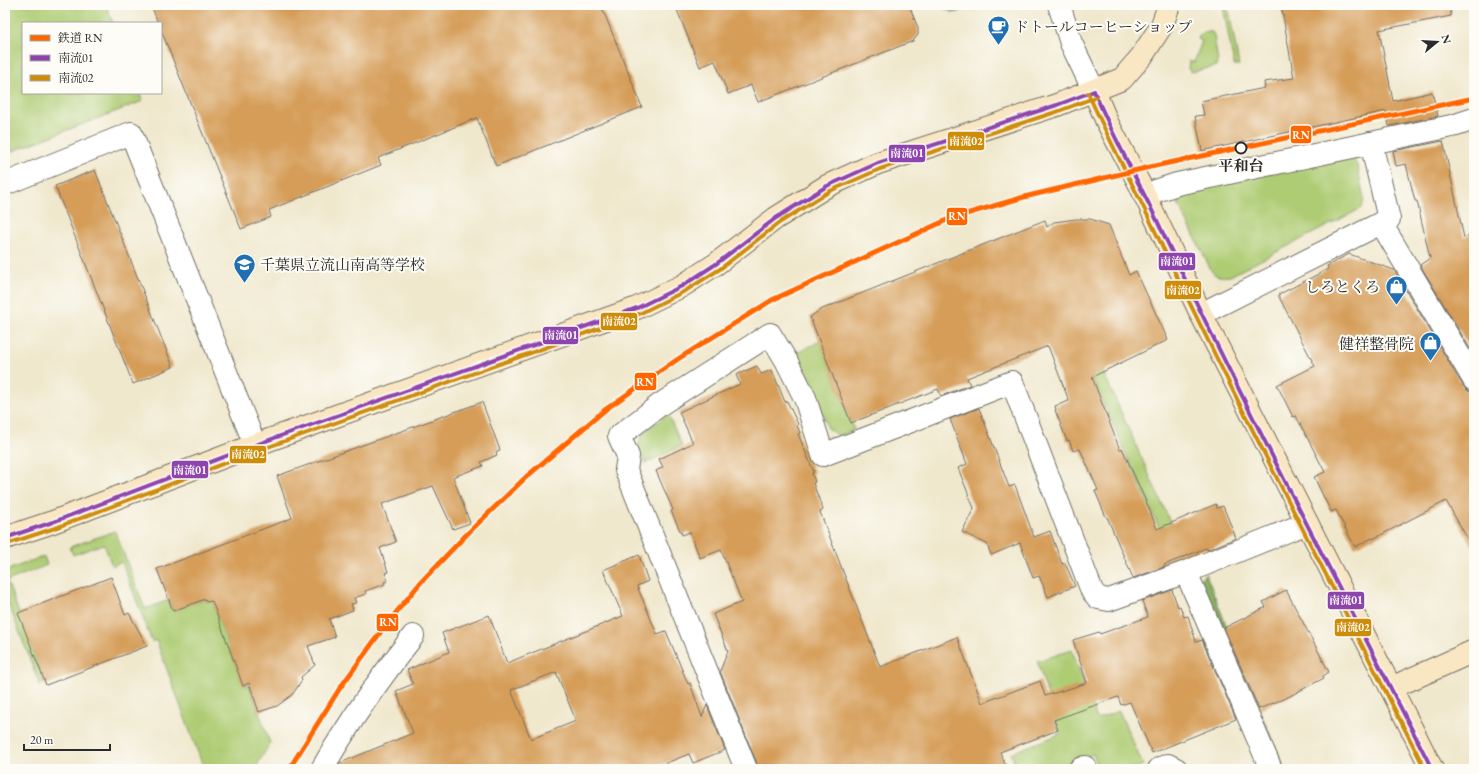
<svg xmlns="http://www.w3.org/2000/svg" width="1479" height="774" font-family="'EB Garamond','Noto Serif JP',serif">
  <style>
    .green { fill: #aecc73; stroke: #6c7c4f }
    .forest { fill: #8ab065; stroke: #5a6e48 }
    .building { fill: #d59d59; fill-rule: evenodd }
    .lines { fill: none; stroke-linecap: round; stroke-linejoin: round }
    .street-casing { stroke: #706d64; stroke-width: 24 }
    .secondary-casing { stroke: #706d64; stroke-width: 24 }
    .street { stroke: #fff; stroke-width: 22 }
    .secondary { stroke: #f9e7c3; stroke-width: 22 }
    .bus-1-casing { stroke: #fdfcf7; stroke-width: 7 }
    .bus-2-casing { stroke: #fdfcf7; stroke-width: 7 }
    .bus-1 { stroke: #8e44ad; stroke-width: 4 }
    .bus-2 { stroke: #ce8d09; stroke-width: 4 }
    .rail-1-casing { stroke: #fdfcf7; stroke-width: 8 }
    .rail-1 { stroke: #f60; stroke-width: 5 }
    .stop-dot { fill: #fdfcf7; stroke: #2b2b2b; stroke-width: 2 }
    .labels { text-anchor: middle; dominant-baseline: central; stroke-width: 4; stroke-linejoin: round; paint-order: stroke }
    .poi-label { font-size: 15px; fill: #2b2b2b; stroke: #fdfcf7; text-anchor: start }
    .stop-label { font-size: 15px; font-weight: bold; fill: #2b2b2b; stroke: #fdfcf7 }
    .line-badge { stroke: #fdfcf7; stroke-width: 1.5 }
    .badge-label { font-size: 11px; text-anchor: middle; font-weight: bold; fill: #fff }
  </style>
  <rect width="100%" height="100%" fill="#fdfcf7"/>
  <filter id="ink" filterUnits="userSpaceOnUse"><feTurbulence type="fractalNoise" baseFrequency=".025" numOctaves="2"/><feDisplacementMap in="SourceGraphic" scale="8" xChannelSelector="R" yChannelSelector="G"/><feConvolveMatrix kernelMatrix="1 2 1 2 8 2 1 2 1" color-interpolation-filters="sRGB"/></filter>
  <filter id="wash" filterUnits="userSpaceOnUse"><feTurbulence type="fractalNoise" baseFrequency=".012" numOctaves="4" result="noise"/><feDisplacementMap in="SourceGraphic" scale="16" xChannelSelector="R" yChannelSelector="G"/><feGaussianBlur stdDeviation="0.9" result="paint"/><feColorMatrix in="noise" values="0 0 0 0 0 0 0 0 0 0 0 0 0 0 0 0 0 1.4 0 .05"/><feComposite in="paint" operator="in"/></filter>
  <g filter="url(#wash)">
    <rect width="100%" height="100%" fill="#f0e8cd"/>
    <!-- green -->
    <g class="green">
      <path d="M5,5H106L113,23H23V93H139L143,101L5,154Z"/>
      <path d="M1223,6L1229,11L1239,65H1234Z"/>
      <path d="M1204,32H1212L1214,35L1218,62L1217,66L1192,72L1188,69L1189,61L1194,62L1202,41L1198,39L1200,35Z"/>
      <path d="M1348,157L1352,158L1357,165L1364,199L1362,208L1230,276C1223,277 1217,277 1212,272L1178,203L1179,192Z"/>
      <path d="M1075,309L1188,562L1176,566L1064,314Z"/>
      <path d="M820,341L854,430L839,436L828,429L816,394L797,353Z"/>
      <path d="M668,414L682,446L645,463L638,447L642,434Z"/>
      <path d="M115,531L145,609L169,600L173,611L205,599L206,602L212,601L243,685H249L270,743L255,769H204L156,640L152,642L122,562L112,566L104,544L73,555L70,547Z"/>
      <path d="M44,556L47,565L7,581L45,683L40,685L5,595V571Z"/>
      <path d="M1072,650L1097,719L1119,711L1143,765L1133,769H1099L1093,754L1055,769H1017L1011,753L1060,734L1037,661Z"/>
    </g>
    <!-- forest -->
    <g class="forest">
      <path d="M937,5H952L954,10L968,5H976L954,13Z"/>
      <path d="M1206,574L1262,716L1285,769H1278L1197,581Z"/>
    </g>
    <g id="blocks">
      <!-- building -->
      <g class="building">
        <path d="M151,5H601L642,107L496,166L477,118L378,158L381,165L269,210L271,217L241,229L161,30V23H158Z"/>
        <path d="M675,5H909L918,28V35L913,41L758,102L751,85L728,94L715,61L700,67Z"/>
        <path d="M1281,5H1450L1451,16L1379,30L1393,101L1432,92L1438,116L1389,126L1386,111L1202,151L1195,116L1204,115L1201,101L1265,88L1264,82L1294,78Z"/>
        <path d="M1443,141L1464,238L1474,232V355L1420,265L1430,258L1417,201H1415L1406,164L1396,166L1393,151Z"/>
        <path d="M95,170L173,367L133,384L55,186Z"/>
        <path d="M1076,219H1090L1109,225L1129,275L1136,271L1168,340L1092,377L1120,450L1122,448L1148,506L1157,529L1216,504L1217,508L1223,506L1236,538L1207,550L1206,548L1164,565V567L1133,578L1107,517H1106L1095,491L1098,490L1080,449L1073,451L1069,440L1067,441L1055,410H1056L1055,406L1069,401L1048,346L967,378L970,385L941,396L938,389L851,423L810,317L820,310L1045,220L1047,227L1054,222Z"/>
        <path d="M1349,254L1394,270L1463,386L1468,391L1474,392V550L1446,501L1373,539L1372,538L1355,547L1336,510L1331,512L1314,477L1325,472L1296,416L1293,417L1277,385L1315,366L1278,295L1328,269L1327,266Z"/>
        <path d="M757,366L761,374L772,370L785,402L787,401L798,424L797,425L800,433L798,434L814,472L812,473L815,482L813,483L823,510L820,512L880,667L957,637L982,703L1040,681L1045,696L1087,683L1073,640L1099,632L1100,634L1148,617L1142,601L1172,590L1178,607L1180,606L1184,617L1188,616L1196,642L1202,640L1236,719L1152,753L1130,702L1121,705L1118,697L1054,720L1058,730L1000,752L1007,769H759L720,671L728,651L713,614L742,602L721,550L700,558L690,532L682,535L671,511L673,510L656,471L663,467L659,459L693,443L679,412L740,384L736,375Z"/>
        <path d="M482,402L500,450L496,452L497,455L481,462L483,466L453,477L470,523L453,529L433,486L382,504L396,542L380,548L388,572L385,573L388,581L384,582L385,584L365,591L366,594L354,598L356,603L351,604L353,610L329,619L335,637L308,646L315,665L301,677L302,680L292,695L277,706L259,712L249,683L243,686L212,601L206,602L205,599L173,611L157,569L292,518L277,476Z"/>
        <path d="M979,408L1009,487L1015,485L1034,537L1050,531L1062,564L1065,563L1075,586L1048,597L1039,576L1033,578L1020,543L991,555L987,544L962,532L974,508L958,468L967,464L950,419Z"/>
        <path d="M639,555L648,581L637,586L657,634L666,631L688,684L690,683L702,717L707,705L725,750L693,763L689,754L651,769H337L340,763L413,733L396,691L413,684L407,670L449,652L442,633L489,615L507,663L623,616L603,570ZM556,672L576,721L531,739L511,690Z"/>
        <path d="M111,577L125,615L129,613L147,646L46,685L18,613Z"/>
        <path d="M1286,590L1329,672L1323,676L1324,678L1288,697L1259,709L1224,628L1266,607L1263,602Z"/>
      </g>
    </g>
  </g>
  <g filter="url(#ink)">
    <use href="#blocks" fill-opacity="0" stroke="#706d64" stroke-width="1"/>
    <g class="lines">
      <defs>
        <g id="street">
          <path d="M1059,5L1071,43L1094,91"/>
          <path d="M5,184L131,133L255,445"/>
          <path d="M1144,195L1177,184L1456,125L1474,119"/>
          <path d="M1381,223L1474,380"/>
          <path d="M1201,314L1389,219L1371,143"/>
          <path d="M1186,572L1271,769"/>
          <path d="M322,769C349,722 380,678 413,636"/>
          <path d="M746,769L626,470L628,456L619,436L661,404L770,334L786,360L805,398L823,455L1012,382L1092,591L1098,598L1109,600L1186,572L1307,523"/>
          <path d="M1080,769L1085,767L1086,769"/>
          <path d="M1159,769L1168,765L1176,769"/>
        </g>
        <g id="secondary">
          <path d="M1094,91L1107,122L1140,185L1201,314L1432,769"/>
          <path d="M5,538L53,522L255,445L637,308L682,286L716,264L776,218L827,186L878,163L1057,105L1122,79L1142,56L1162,25L1169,5"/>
          <path d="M1391,688L1474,651"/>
        </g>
      </defs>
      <!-- street casing -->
      <use href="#street" class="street-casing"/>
      <!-- secondary casing -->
      <use href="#secondary" class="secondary-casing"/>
      <!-- street -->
      <use href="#street" class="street"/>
      <!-- secondary -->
      <use href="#secondary" class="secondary"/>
      <defs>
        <g id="bus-1">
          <path d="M1094,91C1114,139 1140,184 1162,231C1248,413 1341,590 1432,769"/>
          <path d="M5,538L53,522L255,445L637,308L682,286L716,264L776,218L827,186L878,163L1057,105L1094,91"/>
        </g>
        <g id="bus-2">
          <path d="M1088,93C1109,141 1134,186 1156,233C1242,414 1335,591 1425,769"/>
          <path d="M7,544L55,528L257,451L639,314L685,291L720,269L779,223L830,191L880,169L1059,111L1096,97"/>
        </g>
      </defs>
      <!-- bus-1 casing -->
      <use href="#bus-1" class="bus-1-casing"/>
      <!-- bus-2 casing -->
      <use href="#bus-2" class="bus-2-casing"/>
      <!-- bus-1 -->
      <use href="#bus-1" class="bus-1"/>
      <!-- bus-2 -->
      <use href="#bus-2" class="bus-2"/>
      <defs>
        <path id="rail-1" d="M289,769L340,688L385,626L421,582L467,534L525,478L606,409L678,359L772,300L949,219L1024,197L1150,167L1474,98"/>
      </defs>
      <!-- rail-1 casing -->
      <use href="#rail-1" class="rail-1-casing"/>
      <!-- rail-1 -->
      <use href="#rail-1" class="rail-1"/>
    </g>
  </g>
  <!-- icons -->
  <defs>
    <symbol id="cafe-pin" viewBox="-11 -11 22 30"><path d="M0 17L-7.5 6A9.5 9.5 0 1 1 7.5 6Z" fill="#1f6fb2" stroke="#fdfcf7"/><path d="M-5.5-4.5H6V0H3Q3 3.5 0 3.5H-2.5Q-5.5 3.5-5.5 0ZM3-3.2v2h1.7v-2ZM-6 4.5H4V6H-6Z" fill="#fff"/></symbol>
    <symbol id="school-pin" viewBox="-11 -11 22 30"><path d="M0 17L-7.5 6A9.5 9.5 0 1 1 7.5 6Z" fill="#1f6fb2" stroke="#fdfcf7"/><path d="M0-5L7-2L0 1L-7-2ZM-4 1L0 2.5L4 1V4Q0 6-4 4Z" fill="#fff"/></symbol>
    <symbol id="shop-pin" viewBox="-11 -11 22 30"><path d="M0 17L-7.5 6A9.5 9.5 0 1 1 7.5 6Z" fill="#1f6fb2" stroke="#fdfcf7"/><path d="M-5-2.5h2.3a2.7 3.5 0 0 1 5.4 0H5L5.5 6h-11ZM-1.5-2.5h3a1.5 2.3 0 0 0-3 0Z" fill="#fff"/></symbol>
  </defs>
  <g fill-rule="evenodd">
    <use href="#cafe-pin" x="986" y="14" width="25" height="34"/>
    <use href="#school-pin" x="232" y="252" width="25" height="34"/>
    <use href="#shop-pin" x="1384" y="274" width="25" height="34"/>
    <use href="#shop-pin" x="1418" y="330" width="25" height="34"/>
  </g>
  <!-- markers -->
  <circle class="stop-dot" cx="1241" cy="148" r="5.5"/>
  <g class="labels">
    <!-- poi labels -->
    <g class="poi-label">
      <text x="1014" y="26">ドトールコーヒーショップ</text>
      <text x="260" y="264">千葉県立流山南高等学校</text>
      <text x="1380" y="286" text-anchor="end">しろとくろ</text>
      <text x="1414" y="343" text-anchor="end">健祥整骨院</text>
    </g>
    <!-- stop labels -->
    <g class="stop-label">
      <text x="1241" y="165">平和台</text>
    </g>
  </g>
  <g class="line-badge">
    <rect x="1290" y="125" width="22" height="19" rx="4" fill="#f60"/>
    <rect x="947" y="131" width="38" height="20" rx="4" fill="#ce8d09"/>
    <rect x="888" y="144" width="38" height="19" rx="4" fill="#8e44ad"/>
    <rect x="946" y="207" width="22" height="19" rx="4" fill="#f60"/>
    <rect x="1158" y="252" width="38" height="19" rx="4" fill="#8e44ad"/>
    <rect x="1164" y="280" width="38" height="20" rx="4" fill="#ce8d09"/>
    <rect x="600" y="312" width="38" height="19" rx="4" fill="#ce8d09"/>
    <rect x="542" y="326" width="37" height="19" rx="4" fill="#8e44ad"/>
    <rect x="634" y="372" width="23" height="19" rx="4" fill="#f60"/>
    <rect x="229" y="445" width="38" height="19" rx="4" fill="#ce8d09"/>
    <rect x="171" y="460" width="38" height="19" rx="4" fill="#8e44ad"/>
    <rect x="1327" y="591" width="38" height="19" rx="4" fill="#8e44ad"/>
    <rect x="376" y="613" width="23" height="19" rx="4" fill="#f60"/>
    <rect x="1334" y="618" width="38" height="19" rx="4" fill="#ce8d09"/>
  </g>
  <g class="badge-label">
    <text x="1301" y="139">RN</text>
    <text x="966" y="145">南流02</text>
    <text x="907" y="157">南流01</text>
    <text x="957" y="220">RN</text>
    <text x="1177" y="265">南流01</text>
    <text x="1183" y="294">南流02</text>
    <text x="619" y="325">南流02</text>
    <text x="561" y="339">南流01</text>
    <text x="645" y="386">RN</text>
    <text x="248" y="458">南流02</text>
    <text x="190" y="474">南流01</text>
    <text x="1346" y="604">南流01</text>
    <text x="388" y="626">RN</text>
    <text x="1353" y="631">南流02</text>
  </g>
  <!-- margin -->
  <rect width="1479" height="774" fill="none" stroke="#fdfcf7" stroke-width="20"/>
  <!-- legend -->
  <rect x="22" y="22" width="140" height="72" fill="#fdfcf7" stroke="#a9a8a5"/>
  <rect x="30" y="35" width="20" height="6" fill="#ff6600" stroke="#a9a8a5"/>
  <text x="58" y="42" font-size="12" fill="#2b2b2b">鉄道 RN</text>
  <rect x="30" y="55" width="20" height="6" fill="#8e44ad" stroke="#a9a8a5"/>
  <text x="58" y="62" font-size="12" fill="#2b2b2b">南流01</text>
  <rect x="30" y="75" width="20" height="6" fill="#ce8d09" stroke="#a9a8a5"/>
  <text x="58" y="82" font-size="12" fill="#2b2b2b">南流02</text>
  <!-- north arrow -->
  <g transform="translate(1437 42) rotate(72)" stroke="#fdfcf7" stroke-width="3" paint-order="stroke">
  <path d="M0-3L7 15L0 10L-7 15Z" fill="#2b2b2b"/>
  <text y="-6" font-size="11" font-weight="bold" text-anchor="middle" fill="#2b2b2b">N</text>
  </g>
  <!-- scale -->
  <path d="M24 744v6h86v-6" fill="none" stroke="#2b2b2b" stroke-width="2"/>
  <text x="30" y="744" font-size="12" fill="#2b2b2b" stroke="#fdfcf7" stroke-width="3" paint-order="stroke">20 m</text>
</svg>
